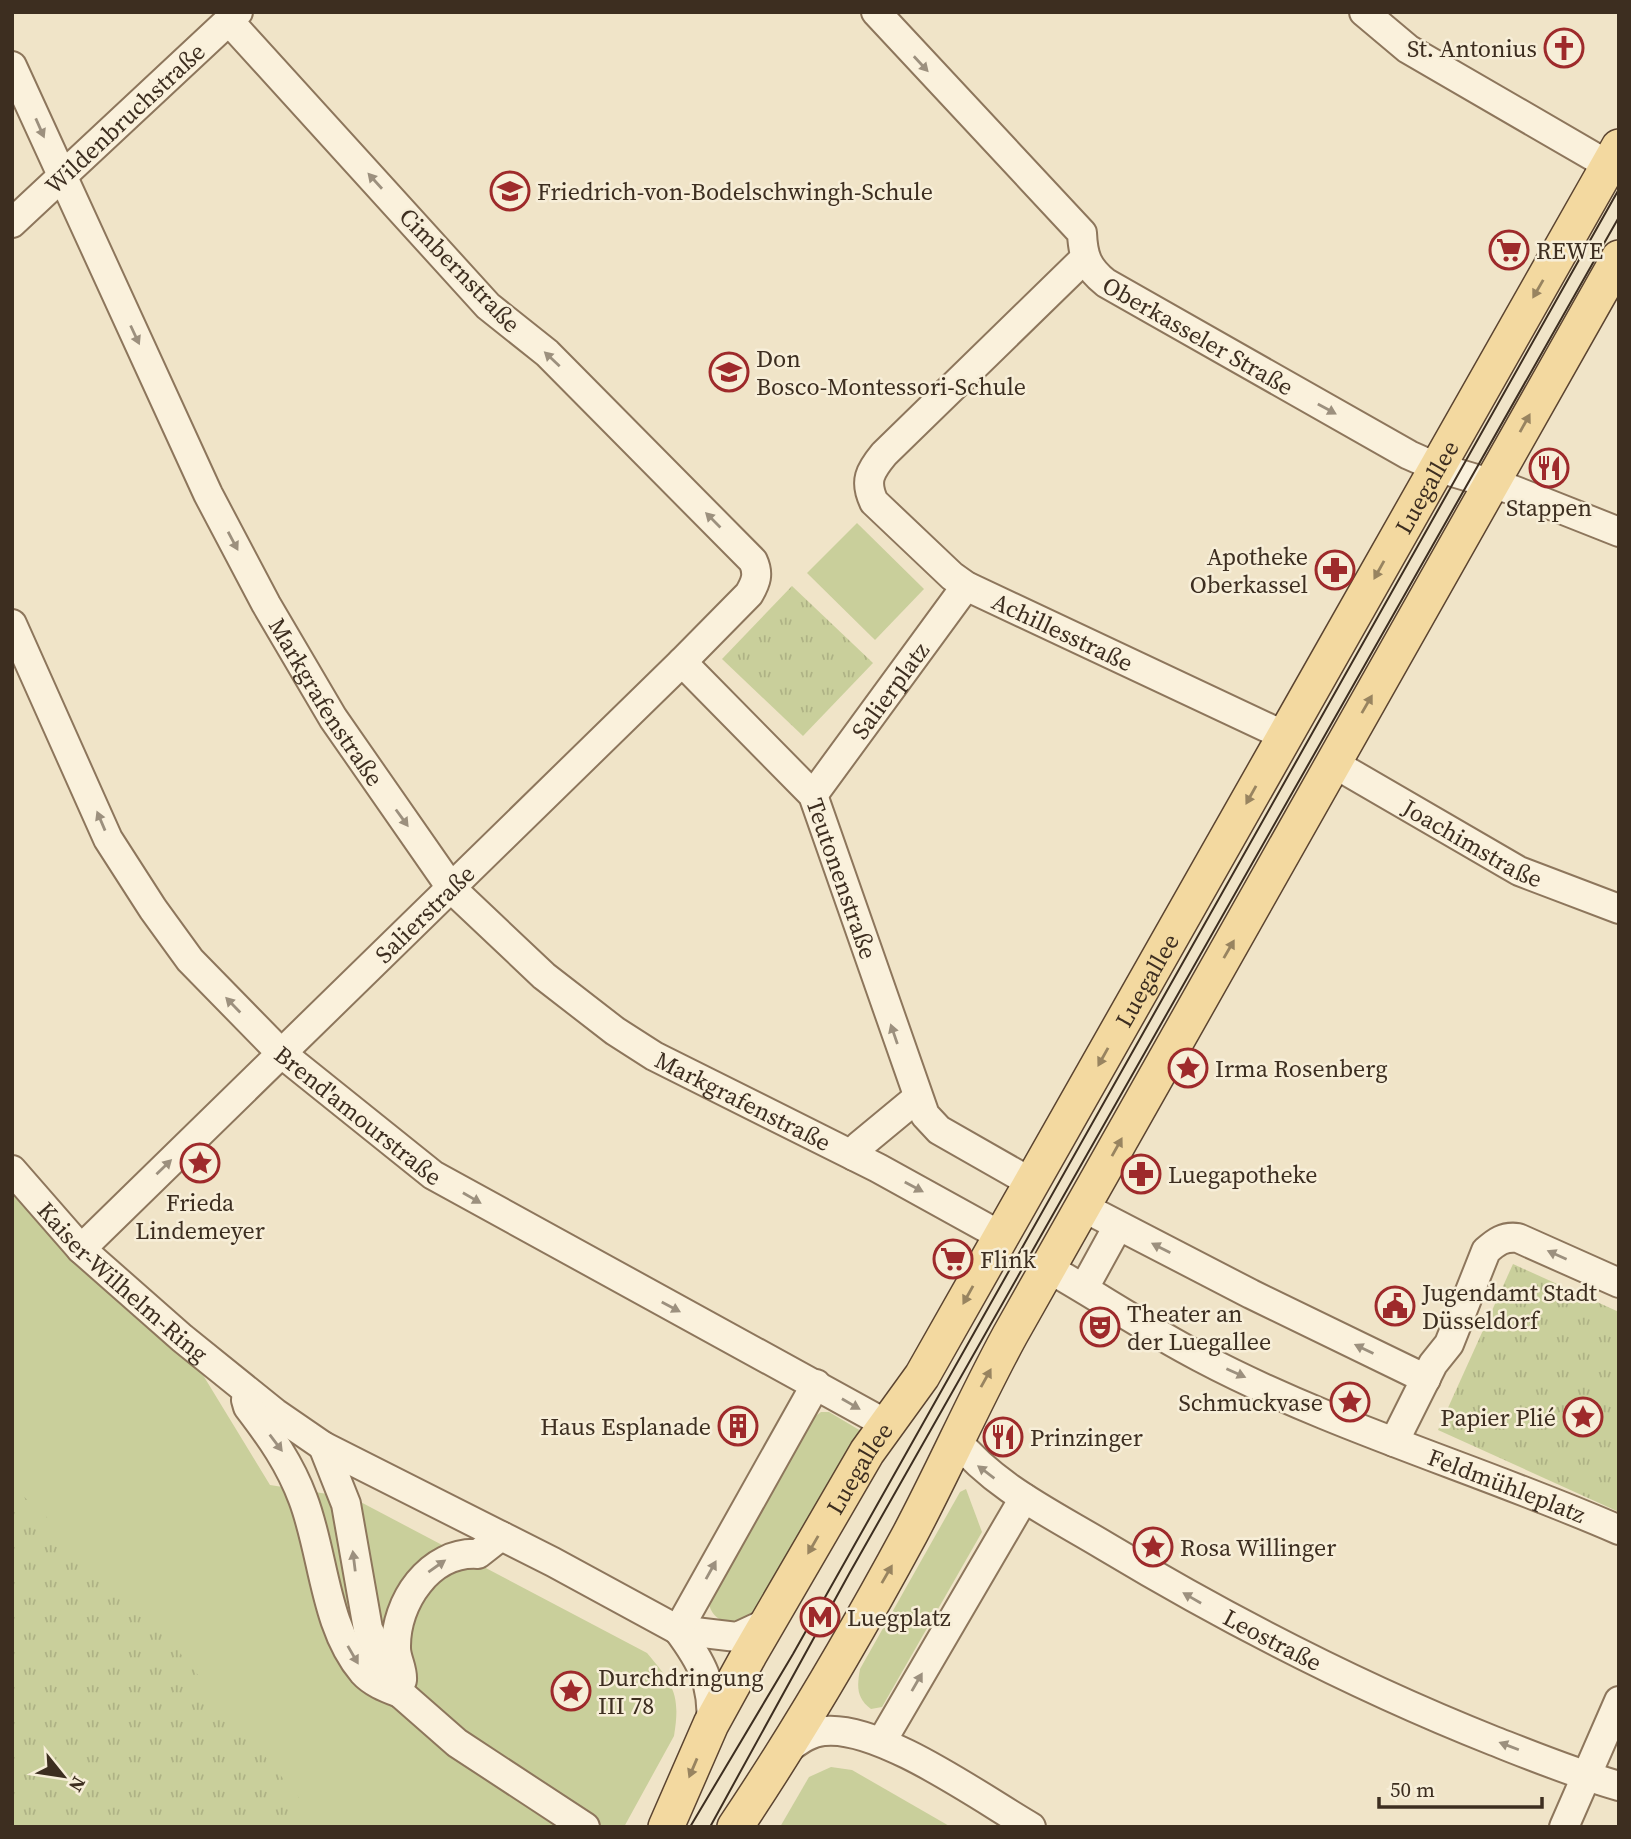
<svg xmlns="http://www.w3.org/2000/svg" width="1631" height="1839" font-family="'Source Serif 4',serif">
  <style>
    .grass { fill: #c9cf9b }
    .park { fill: url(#park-tufts) }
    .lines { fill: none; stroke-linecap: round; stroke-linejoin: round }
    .minor-casing { stroke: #8d765c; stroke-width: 32 }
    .major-casing { stroke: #5b4430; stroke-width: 38 }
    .minor { stroke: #faf1dc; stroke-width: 28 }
    .major { stroke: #f3d9a0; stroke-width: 35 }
    .tram { stroke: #3d2e20; stroke-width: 2 }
    .oneway { fill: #9c907e }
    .oneway2 { fill: #988460 }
    .labels { text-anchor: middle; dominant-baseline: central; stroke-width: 5; stroke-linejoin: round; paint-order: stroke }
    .poi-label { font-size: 24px; fill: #3d2e20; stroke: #f7eed8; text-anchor: start }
    .street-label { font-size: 24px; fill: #3d2e20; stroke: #f7eed8 }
  </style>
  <defs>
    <pattern id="park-tufts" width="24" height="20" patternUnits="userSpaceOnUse" patternTransform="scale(1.75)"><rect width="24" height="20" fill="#c9cf9b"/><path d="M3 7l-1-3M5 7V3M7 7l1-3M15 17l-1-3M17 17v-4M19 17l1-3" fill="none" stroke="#aeb285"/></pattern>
  </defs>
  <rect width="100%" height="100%" fill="#f0e4c8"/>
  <!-- grass -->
  <g class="grass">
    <path d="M857,523L924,589L875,640L807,573Z"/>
    <path d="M12,1168L181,1339L270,1485L353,1498L647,1653C673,1684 681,1694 674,1736L624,1827H12Z"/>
    <path d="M821,1412H829L861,1431L759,1612L740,1630C727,1623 711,1619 709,1603L810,1420Z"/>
    <path d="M966,1489L982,1532L882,1707L871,1709C856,1698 857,1686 860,1669L960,1492Z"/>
    <path d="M831,1767L852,1770L951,1827H780L809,1777Z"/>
  </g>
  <!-- park -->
  <g class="park">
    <path d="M792,586L873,663L803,736L722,659Z"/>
    <path d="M1513,1264L1619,1312V1512L1438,1430Z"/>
    <path d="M12,1486L129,1591L323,1827H12Z"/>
  </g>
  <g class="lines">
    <defs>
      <g id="minor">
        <path id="s1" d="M876,12L1082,233C1083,256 1087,268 1106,283L1409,455L1436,467L1513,490L1619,532"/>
        <path d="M1364,12L1408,49L1608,165"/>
        <path id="s2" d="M12,66L208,494L266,604L333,718L452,889L544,976L615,1031L654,1056L878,1168L1001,1236"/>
        <path id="s3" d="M12,223L238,12"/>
        <path id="s4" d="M1084,259L884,454C870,471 864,481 874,502L952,576L966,586L1285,736"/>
        <path id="s5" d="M12,624L108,839L153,909L190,960L281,1053L433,1175L886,1424"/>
        <path id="s6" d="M682,662L813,795L925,1115L939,1130L1032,1183"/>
        <path id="s7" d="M1333,763L1519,871L1619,909"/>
        <path id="s8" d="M813,795L966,586"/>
        <path d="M854,1156L859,1146L917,1098"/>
        <path id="s9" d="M12,1170L81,1249L182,1338L275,1413L323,1446L553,1562L678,1630L737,1637L767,1623"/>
        <path d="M1083,1207L1251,1294L1426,1379"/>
        <path id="s10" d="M81,1249L682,662L749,594C756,582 759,574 753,561L547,353L488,306L229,21"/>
        <path id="s11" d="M1048,1268C1099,1297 1148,1330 1200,1357C1332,1427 1482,1470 1619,1530"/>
        <path d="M1084,1288L1118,1226"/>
        <path d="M246,1400L248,1407C271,1437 290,1464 303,1499C324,1554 324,1626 363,1672C373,1683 387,1688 400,1693"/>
        <path id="s12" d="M955,1438C994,1487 1052,1514 1105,1546C1230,1621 1358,1687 1494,1741C1535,1757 1576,1774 1619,1786"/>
        <path d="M1394,1442L1433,1364L1449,1344L1486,1251C1496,1242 1504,1236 1518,1238L1619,1283"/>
        <path d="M323,1446L346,1504L368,1629L400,1693L457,1743L585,1827"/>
        <path d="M678,1630L816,1384"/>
        <path d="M678,1630C701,1661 714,1684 711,1724"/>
        <path d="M402,1680C403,1669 396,1659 396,1648C395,1602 430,1551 478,1554L501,1536"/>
        <path d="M882,1741L1024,1498"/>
        <path d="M786,1750C797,1742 809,1732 824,1731C880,1725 981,1798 1031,1827"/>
        <path d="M1564,1827L1619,1701"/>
      </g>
      <g id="major">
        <path id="s13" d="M666,1827L711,1724L749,1655L867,1452L922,1376L1619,147"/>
        <path d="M735,1827C798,1733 856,1634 910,1534C945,1468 974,1401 1010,1335L1619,258"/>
      </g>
    </defs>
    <!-- minor casing -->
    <use href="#minor" class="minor-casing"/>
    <!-- major casing -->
    <use href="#major" class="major-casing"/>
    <!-- minor -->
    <use href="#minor" class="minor"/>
    <!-- major -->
    <use href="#major" class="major"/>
    <!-- tram -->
    <g class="tram">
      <path d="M690,1827L793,1654L1619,189"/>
      <path d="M710,1827L849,1574L1619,217"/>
    </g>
  </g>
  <!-- one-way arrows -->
  <defs><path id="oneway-solid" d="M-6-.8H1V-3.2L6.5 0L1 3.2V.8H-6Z" transform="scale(1.75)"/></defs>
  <g class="oneway">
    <use href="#oneway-solid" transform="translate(921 64) rotate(47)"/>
    <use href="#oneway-solid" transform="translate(40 128) rotate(66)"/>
    <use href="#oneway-solid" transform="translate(375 181) rotate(-132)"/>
    <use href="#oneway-solid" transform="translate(135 335) rotate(65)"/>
    <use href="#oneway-solid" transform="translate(552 359) rotate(-137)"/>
    <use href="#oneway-solid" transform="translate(1327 409) rotate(29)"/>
    <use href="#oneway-solid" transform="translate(713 520) rotate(-135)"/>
    <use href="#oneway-solid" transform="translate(233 541) rotate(62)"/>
    <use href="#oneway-solid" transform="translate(402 818) rotate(54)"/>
    <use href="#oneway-solid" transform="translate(101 821) rotate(-113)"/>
    <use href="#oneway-solid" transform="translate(233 1005) rotate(-134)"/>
    <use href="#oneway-solid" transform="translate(894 1034) rotate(-109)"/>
    <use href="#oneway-solid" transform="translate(164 1167) rotate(-44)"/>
    <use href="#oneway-solid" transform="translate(914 1187) rotate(28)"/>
    <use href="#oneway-solid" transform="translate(472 1198) rotate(30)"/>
    <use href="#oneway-solid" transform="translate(1161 1248) rotate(-153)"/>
    <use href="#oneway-solid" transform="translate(1557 1255) rotate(-156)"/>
    <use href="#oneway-solid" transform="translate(671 1307) rotate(28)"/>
    <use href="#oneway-solid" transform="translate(1364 1349) rotate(-154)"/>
    <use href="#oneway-solid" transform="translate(1236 1373) rotate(24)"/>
    <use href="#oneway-solid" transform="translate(851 1404) rotate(30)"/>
    <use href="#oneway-solid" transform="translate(276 1443) rotate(53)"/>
    <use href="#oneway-solid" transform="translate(986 1472) rotate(-143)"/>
    <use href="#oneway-solid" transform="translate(354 1561) rotate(-97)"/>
    <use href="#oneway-solid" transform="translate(437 1566) rotate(-35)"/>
    <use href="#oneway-solid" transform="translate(711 1570) rotate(-61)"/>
    <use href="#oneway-solid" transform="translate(1192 1598) rotate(-150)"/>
    <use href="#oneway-solid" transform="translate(353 1655) rotate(60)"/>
    <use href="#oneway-solid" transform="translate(917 1682) rotate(-60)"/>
    <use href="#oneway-solid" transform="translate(1509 1746) rotate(-159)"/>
  </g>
  <g class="oneway2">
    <use href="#oneway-solid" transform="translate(1538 289) rotate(120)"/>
    <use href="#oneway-solid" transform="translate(1525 423) rotate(-61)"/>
    <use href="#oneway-solid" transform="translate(1379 570) rotate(119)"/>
    <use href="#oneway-solid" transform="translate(1367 704) rotate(-60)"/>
    <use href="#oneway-solid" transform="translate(1251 795) rotate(119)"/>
    <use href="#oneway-solid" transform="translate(1229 949) rotate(-60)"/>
    <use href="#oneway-solid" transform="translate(1103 1057) rotate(119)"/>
    <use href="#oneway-solid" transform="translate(1117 1147) rotate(-61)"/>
    <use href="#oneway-solid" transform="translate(968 1295) rotate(119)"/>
    <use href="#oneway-solid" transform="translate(986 1378) rotate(-61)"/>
    <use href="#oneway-solid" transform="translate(813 1545) rotate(120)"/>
    <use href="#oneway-solid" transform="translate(887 1574) rotate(-60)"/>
    <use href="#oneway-solid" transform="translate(693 1768) rotate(113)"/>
  </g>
  <!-- icons -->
  <defs>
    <symbol id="church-ring" viewBox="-11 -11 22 22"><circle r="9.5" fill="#f7eed8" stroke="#9e2a2b" stroke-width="1.5"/><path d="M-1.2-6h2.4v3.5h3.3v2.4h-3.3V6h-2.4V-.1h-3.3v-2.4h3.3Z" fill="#9e2a2b"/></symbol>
    <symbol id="school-ring" viewBox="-11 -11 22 22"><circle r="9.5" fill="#f7eed8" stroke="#9e2a2b" stroke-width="1.5"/><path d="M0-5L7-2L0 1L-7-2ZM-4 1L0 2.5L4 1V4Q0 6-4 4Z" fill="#9e2a2b"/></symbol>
    <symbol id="supermarket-ring" viewBox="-11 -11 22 22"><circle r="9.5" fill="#f7eed8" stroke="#9e2a2b" stroke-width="1.5"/><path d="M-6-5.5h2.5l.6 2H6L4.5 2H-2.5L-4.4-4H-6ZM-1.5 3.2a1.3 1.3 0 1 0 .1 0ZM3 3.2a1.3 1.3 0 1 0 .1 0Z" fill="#9e2a2b"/></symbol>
    <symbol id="restaurant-ring" viewBox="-11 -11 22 22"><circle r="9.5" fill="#f7eed8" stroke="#9e2a2b" stroke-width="1.5"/><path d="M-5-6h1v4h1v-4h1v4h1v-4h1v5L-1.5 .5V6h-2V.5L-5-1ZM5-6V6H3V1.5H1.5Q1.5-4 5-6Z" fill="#9e2a2b"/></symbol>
    <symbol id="pharmacy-ring" viewBox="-11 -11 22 22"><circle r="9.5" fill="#f7eed8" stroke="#9e2a2b" stroke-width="1.5"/><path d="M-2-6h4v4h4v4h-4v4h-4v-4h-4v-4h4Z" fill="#9e2a2b"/></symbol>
    <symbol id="sight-ring" viewBox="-11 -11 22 22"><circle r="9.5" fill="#f7eed8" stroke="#9e2a2b" stroke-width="1.5"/><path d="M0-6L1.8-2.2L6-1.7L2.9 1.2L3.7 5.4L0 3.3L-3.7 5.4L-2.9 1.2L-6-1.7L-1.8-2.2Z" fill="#9e2a2b"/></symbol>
    <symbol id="civic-ring" viewBox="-11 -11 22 22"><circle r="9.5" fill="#f7eed8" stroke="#9e2a2b" stroke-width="1.5"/><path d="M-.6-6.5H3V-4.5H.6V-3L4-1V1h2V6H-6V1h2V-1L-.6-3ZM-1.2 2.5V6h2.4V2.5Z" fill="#9e2a2b"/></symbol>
    <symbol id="theatre-ring" viewBox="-11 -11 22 22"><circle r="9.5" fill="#f7eed8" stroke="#9e2a2b" stroke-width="1.5"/><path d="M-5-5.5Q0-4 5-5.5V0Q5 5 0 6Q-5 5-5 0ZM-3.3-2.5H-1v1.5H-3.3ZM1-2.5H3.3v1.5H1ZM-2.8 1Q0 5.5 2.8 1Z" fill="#9e2a2b"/></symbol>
    <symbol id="building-ring" viewBox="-11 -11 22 22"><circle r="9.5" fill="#f7eed8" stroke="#9e2a2b" stroke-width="1.5"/><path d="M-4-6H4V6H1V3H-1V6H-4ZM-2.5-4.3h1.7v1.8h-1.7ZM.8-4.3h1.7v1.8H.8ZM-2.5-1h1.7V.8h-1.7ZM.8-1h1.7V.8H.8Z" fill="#9e2a2b"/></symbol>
    <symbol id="metro-ring" viewBox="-11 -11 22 22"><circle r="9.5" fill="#f7eed8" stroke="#9e2a2b" stroke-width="1.5"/><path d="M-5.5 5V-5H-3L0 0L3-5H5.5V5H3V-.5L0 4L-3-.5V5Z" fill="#9e2a2b"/></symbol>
  </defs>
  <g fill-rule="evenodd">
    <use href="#church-ring" x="1542" y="26" width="44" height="44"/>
    <use href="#school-ring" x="488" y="169" width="44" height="44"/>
    <use href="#supermarket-ring" x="1487" y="228" width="44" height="44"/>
    <use href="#school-ring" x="707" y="350" width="44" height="44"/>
    <use href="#restaurant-ring" x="1527" y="446" width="44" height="44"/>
    <use href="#pharmacy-ring" x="1313" y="548" width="44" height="44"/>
    <use href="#sight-ring" x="1166" y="1046" width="44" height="44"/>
    <use href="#sight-ring" x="178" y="1141" width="44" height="44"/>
    <use href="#pharmacy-ring" x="1119" y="1152" width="44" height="44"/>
    <use href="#supermarket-ring" x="931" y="1237" width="44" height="44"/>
    <use href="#civic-ring" x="1373" y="1284" width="44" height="44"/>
    <use href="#theatre-ring" x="1078" y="1305" width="44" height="44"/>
    <use href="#sight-ring" x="1328" y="1380" width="44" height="44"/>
    <use href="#sight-ring" x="1561" y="1395" width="44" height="44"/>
    <use href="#building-ring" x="716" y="1404" width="44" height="44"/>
    <use href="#restaurant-ring" x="981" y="1415" width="44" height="44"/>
    <use href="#sight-ring" x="1131" y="1525" width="44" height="44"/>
    <use href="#metro-ring" x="798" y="1595" width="44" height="44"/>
    <use href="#sight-ring" x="549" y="1669" width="44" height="44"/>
  </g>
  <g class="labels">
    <!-- poi labels -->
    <g class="poi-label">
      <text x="1537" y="48" text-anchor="end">St. Antonius</text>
      <text x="537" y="191">Friedrich-von-Bodelschwingh-Schule</text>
      <text x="1536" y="250">REWE</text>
      <text x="756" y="358">Don<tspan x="756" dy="28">Bosco-Montessori-Schule</tspan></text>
      <text x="1549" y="507" text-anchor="middle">Stappen</text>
      <text x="1308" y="556" text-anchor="end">Apotheke<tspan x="1308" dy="28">Oberkassel</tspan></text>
      <text x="1215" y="1068">Irma Rosenberg</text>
      <text x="1168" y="1174">Luegapotheke</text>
      <text x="200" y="1202" text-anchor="middle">Frieda<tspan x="200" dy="28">Lindemeyer</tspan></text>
      <text x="980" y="1259">Flink</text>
      <text x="1422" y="1292">Jugendamt Stadt<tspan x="1422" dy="28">Düsseldorf</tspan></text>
      <text x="1127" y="1313">Theater an<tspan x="1127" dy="28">der Luegallee</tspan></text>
      <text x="1323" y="1402" text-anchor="end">Schmuckvase</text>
      <text x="1556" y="1417" text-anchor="end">Papier Plié</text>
      <text x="711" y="1426" text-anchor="end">Haus Esplanade</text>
      <text x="1030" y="1437">Prinzinger</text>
      <text x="1180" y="1547">Rosa Willinger</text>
      <text x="847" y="1617">Luegplatz</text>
      <text x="598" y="1677">Durchdringung<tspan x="598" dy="28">III 78</tspan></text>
    </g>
    <!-- street labels -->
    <g class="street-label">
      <text stroke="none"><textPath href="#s3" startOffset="154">Wildenbruchstraße</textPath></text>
      <text transform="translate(460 270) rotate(46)">Cimbernstraße</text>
      <text stroke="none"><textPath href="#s1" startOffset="466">Oberkasseler Straße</textPath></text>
      <text stroke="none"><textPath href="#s13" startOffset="1542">Luegallee</textPath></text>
      <text stroke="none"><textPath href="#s4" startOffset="564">Achillesstraße</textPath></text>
      <text stroke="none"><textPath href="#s8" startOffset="130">Salierplatz</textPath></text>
      <text stroke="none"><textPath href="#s2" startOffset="710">Markgrafenstraße</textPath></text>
      <text stroke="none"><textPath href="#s7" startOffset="161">Joachimstraße</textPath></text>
      <text stroke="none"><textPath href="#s6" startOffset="275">Teutonenstraße</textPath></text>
      <text stroke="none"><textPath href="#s10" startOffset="480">Salierstraße</textPath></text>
      <text stroke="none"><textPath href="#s13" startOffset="975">Luegallee</textPath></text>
      <text stroke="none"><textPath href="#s2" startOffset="1298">Markgrafenstraße</textPath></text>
      <text stroke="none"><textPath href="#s5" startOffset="611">Brend'amourstraße</textPath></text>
      <text stroke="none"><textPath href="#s9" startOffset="158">Kaiser-Wilhelm-Ring</textPath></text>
      <text stroke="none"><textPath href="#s13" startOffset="408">Luegallee</textPath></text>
      <text stroke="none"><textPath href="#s11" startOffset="509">Feldmühleplatz</textPath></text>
      <text stroke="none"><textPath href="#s12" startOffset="378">Leostraße</textPath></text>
    </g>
  </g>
  <!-- border -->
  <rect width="1631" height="1839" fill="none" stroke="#3d2e20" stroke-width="28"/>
  <!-- north arrow -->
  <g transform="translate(63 1776) rotate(120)" stroke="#f7eed8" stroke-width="5" paint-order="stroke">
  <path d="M0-5L12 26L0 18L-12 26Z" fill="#3d2e20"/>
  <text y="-10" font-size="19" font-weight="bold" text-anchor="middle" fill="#3d2e20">N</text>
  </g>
  <!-- scale -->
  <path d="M1379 1797v10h163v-10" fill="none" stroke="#3d2e20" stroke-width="3.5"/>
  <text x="1390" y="1797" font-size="21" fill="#3d2e20" stroke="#f7eed8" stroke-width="5" paint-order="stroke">50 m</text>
</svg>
